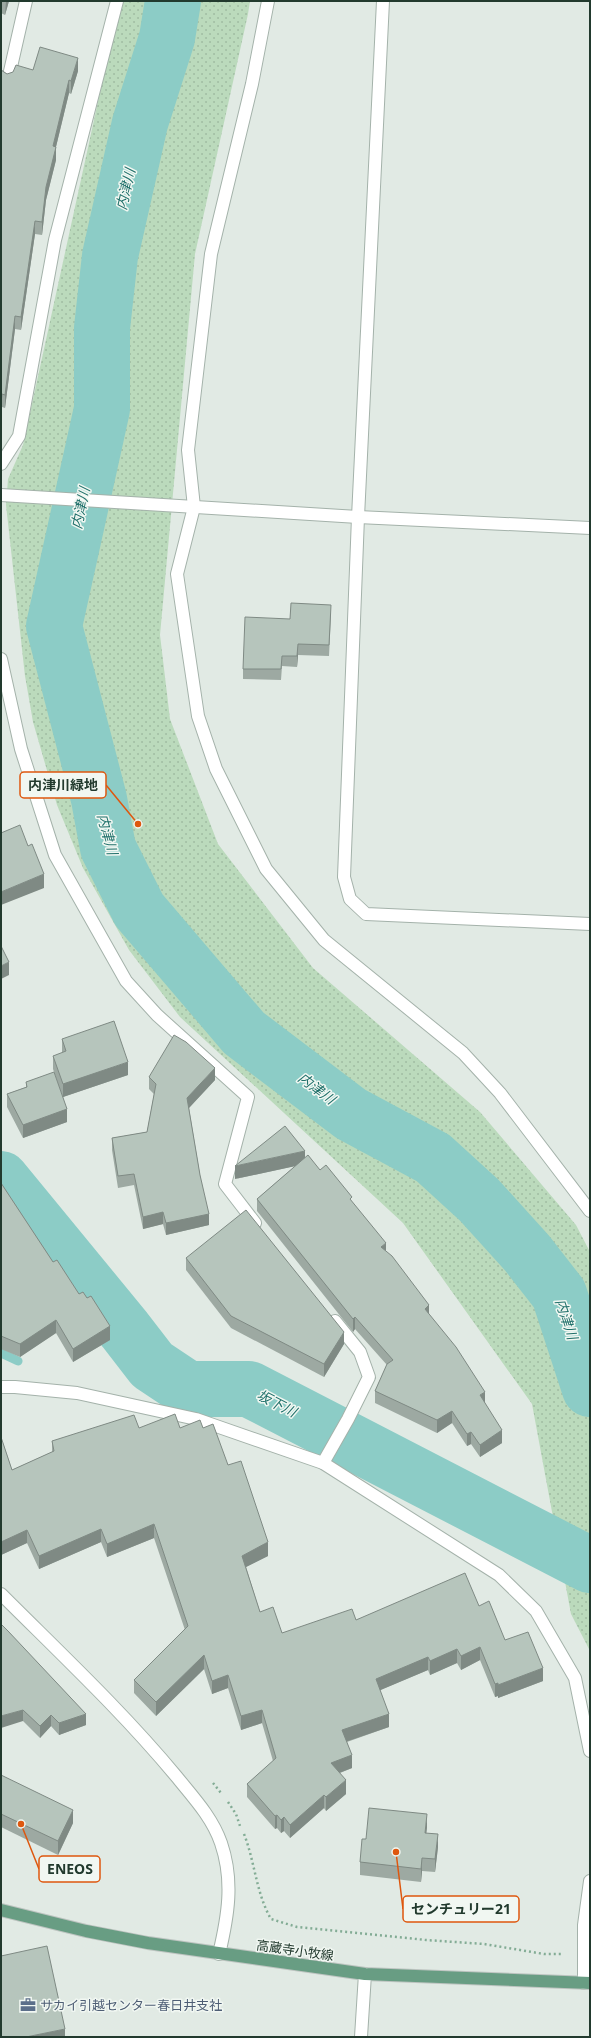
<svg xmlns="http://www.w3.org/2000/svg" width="591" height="2038" font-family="'Noto Sans','Noto Sans JP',sans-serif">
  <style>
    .park { fill: url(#park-dots) }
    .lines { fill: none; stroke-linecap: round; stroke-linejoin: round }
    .stream { stroke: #8cccc6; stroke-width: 9 }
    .river { stroke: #8cccc6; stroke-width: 56 }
    .minor-casing { stroke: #a4b2aa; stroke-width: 14 }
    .major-casing { stroke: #bdc4c0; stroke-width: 14 }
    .path { stroke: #83ac95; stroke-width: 2.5; stroke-dasharray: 2 3; stroke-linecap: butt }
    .minor { stroke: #fff; stroke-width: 12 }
    .major { stroke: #689d83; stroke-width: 12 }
    .wall { fill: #9da9a2 }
    .shaded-wall { fill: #7f8a84 }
    .building { fill: #b6c5bc; stroke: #7f8a84 }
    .labels { text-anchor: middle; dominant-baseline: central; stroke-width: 3; stroke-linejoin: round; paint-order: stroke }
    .street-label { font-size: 13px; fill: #223a2e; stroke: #f1f7f2 }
    .service-label { font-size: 13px; fill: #4e5e75; stroke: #f1f7f2; text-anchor: start }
    .water-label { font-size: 14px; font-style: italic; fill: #21716b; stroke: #f1f7f2 }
    .leader { fill: none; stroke: #de570e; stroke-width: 1.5 }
    .callout-dot { fill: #de570e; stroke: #f1f7f2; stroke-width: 1.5 }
    .callout { fill: #f1f7f2; stroke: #de570e; stroke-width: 1.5 }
    .callout-label { font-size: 14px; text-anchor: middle; font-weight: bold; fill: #223a2e }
  </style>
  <defs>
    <pattern id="park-dots" width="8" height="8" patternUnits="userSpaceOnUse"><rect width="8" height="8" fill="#bbdabc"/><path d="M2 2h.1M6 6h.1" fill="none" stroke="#a0bca2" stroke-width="1.8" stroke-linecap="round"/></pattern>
  </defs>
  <rect width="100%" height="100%" fill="#e1eae4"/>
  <!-- park -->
  <path class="park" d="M120,1H250L248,14L195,254L160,635L170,719L218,844L313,968L480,1112L576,1225L590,1252V1651L571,1614L532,1404L403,1223L180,1017L129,950L83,868L57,805L33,722L25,676L6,505L8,479L23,445Z"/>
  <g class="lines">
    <!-- stream -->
    <g class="stream">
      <path d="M1,1353L18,1361"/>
      <path d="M134,1371L152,1365"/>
    </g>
    <!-- river -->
    <g class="river">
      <path d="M173,1L167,38L140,123L110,256L102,328V409L54,626L99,799L108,848L139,910L244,1033L351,1114L433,1158L479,1200L527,1253L559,1294L590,1389"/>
      <path d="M1,1179L125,1330L152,1365L188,1389H249L590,1565"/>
    </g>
    <defs>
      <g id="minor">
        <path d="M268,1L252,84L211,254L188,450L194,507L177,574L198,716L216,769L266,869L324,940L463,1053L500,1093L590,1211"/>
        <path d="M383,1L358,517L344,877L350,899L366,914L590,924"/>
        <path d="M8,80L26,1"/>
        <path d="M1,464L19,436L55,240L117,1"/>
        <path d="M1,495L358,517L590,528"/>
        <path d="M1,659L21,749L55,855L126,981L157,1015L248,1097L225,1184L255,1223"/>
        <path d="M1,1387H15L77,1393L196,1419L323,1463L499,1575L536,1611L575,1678L590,1751"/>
        <path d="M323,1463L348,1419L369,1377L360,1352L335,1321"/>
        <path d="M1,1594C60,1653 122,1711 176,1776C193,1797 212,1817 221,1843C234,1881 228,1916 219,1954"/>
        <path d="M584,1983V1925L590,1881"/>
        <path d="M361,2037L365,1974"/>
      </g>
      <path id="major" d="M1,1910L86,1931L148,1943L365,1974L590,1983"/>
    </defs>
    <!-- minor casing -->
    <use href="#minor" class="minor-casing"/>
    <!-- major casing -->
    <use href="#major" class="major-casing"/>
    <!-- path -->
    <g class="path">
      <path d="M213,1783L221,1793"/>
      <path d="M228,1802L236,1814L240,1826"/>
      <path d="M244,1834C255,1862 256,1893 271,1919L297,1927L426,1940L484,1944L544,1954H562"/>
    </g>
    <!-- minor -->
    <use href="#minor" class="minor"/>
    <!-- major -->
    <use href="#major" class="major"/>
  </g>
  <!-- wall -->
  <g class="wall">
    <path d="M1,1H9L5,15L1,13Z"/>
    <path d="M1,61L2,70L7,74L33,70L78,71L71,94L69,93L56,147V160L46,200L42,235L35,234L21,330L15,329L5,408L2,407L1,416Z"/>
    <path d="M331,615L329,656L298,655L297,667L282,666L281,680L243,679V669L290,619Z"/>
    <path d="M62,1039L128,1075L63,1097L67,1122L23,1138L7,1107V1094L26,1087V1082L62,1095L53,1069V1056L62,1053Z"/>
    <path d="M149,1077L215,1080L189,1108L200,1175L209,1225L166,1235L163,1224L143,1229L134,1185L118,1188L112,1150V1138L147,1132L154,1094L149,1089Z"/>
    <path d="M305,1158L320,1170L352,1202L429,1315L485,1404L502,1443L480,1457L471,1444L467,1446L452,1423L437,1433L375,1403V1391L387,1365L355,1329L353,1332L257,1211V1199L295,1166L235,1179Z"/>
    <path d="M1,1183L53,1262L79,1294L110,1340L73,1362L56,1333L20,1357L1,1349Z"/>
    <path d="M186,1258L344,1344L324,1377L231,1328L186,1270Z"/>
    <path d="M139,1428H203L228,1465L268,1556L246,1567L260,1612L282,1633L356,1620L479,1606L505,1640L543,1681L498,1698V1696L495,1697L480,1660L461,1670L457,1663L430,1675L428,1670L380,1690L389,1727L347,1742L352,1768L340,1773L346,1794L326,1811L324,1808L290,1838L284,1831L281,1833L277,1828L275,1829L247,1797V1784L273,1761L262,1723L241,1730L228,1688L212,1694L204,1669L156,1716L134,1693V1680L185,1630L154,1538L107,1557L101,1542L39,1569L27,1543L1,1555V1437L12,1470L52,1452V1441Z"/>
    <path d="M1,1624L86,1725L59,1735L51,1726L40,1738L23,1721Z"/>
    <path d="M1,1775L73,1823L58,1855L1,1827Z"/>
    <path d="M427,1827L426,1833L438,1847L435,1872L422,1871L421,1882L360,1875V1862L366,1839Z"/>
  </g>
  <!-- shaded-wall -->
  <g class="shaded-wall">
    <path d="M6,1H9L5,15Z"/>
    <path d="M78,58V71L71,94V81Z"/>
    <path d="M69,80V93L53,159V146Z"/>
    <path d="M56,147V160L46,200L42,235V222L46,187Z"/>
    <path d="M35,221V234L21,330V317Z"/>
    <path d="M15,316V329L5,408V395Z"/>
    <path d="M2,394V407L1,416V403Z"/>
    <path d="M298,644V655L297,667V656Z"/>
    <path d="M44,874V888L1,905V892Z"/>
    <path d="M9,962V975L1,979V966Z"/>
    <path d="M128,1062V1075L63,1097V1084Z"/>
    <path d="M215,1068V1080L187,1110V1098Z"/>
    <path d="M67,1109V1122L23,1138V1125Z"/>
    <path d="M305,1151V1164L235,1179V1166Z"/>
    <path d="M163,1212V1224L143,1229V1217Z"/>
    <path d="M209,1214V1225L166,1235V1223Z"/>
    <path d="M386,1243V1256L381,1247Z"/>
    <path d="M429,1305V1318L425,1309Z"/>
    <path d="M355,1317V1329L353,1332V1319Z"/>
    <path d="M56,1320V1333L20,1357V1344Z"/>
    <path d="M110,1326V1340L73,1362V1349Z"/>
    <path d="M344,1332V1344L324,1377V1364Z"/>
    <path d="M485,1392V1404L480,1395Z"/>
    <path d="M452,1411V1423L437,1433V1420Z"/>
    <path d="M502,1430V1443L480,1457V1445Z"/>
    <path d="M471,1432V1444L467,1446V1434Z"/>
    <path d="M154,1524V1538L107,1557V1544Z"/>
    <path d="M101,1529V1542L39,1569V1556Z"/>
    <path d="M27,1530V1543L1,1555V1542Z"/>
    <path d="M268,1542V1556L242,1569V1556Z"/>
    <path d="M480,1647V1660L461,1670V1656Z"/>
    <path d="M457,1649V1663L430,1675V1661Z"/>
    <path d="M204,1655V1669L156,1716V1702Z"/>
    <path d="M428,1657V1670L376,1692V1679Z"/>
    <path d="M543,1668V1681L498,1698V1685Z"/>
    <path d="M228,1675V1688L212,1694V1681Z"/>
    <path d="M498,1683V1696L495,1697V1684Z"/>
    <path d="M23,1710V1721L1,1728V1716Z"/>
    <path d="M262,1710V1723L241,1730V1716Z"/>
    <path d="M86,1714V1725L59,1735V1723Z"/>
    <path d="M389,1714V1727L342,1743V1730Z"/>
    <path d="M51,1715V1726L40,1738V1726Z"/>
    <path d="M352,1755V1768L331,1776V1763Z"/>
    <path d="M346,1780V1794L326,1811V1797Z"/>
    <path d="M324,1795V1808L290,1838V1825Z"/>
    <path d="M73,1810V1823L58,1855V1841Z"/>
    <path d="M427,1814V1827L425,1846V1833Z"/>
    <path d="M277,1815V1828L275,1829V1816Z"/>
    <path d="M284,1817V1831L281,1833V1820Z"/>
    <path d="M438,1834V1847L435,1872V1859Z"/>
    <path d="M422,1858V1871L421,1882V1869Z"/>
    <path d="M65,2029V2037H26Z"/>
  </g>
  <!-- building -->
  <g class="building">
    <path d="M40,47L78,58L71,81L69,80L53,146L56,147L46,187L42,222L35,221L21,317L15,316L5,395L2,394L1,403V70L7,74L13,72L16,65L33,70Z"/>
    <path d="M291,603L331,605L329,645L298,644L297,656H282L281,669H243L245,617L290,619Z"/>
    <path d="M20,825L28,846L32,844L44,874L1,892V833Z"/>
    <path d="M1,946L9,962L1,966Z"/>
    <path d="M114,1021L128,1062L63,1084L53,1056L66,1051L62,1039Z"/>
    <path d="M174,1035L186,1042L215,1068L187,1098L200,1175L209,1214L166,1223L163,1212L143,1217L134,1174L118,1176L112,1138L147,1132L156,1084L149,1077Z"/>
    <path d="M54,1072L67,1109L23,1125L7,1094L27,1087L26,1082Z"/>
    <path d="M285,1126L305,1151L235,1166Z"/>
    <path d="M308,1155L320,1170L326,1165L352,1197L350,1199L386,1243L381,1247L392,1256L429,1305L425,1309L456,1347L485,1392L480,1395L502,1430L480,1445L471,1432L467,1434L452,1411L437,1420L375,1391L387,1364L393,1360L355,1317L353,1319L257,1199Z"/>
    <path d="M1,1183L53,1262L57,1260L79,1294L83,1292L87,1298L91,1296L110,1326L73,1349L56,1320L20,1344L1,1336Z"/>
    <path d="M246,1210L344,1332L324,1364L231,1316L186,1258Z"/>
    <path d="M175,1414L180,1428L200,1420L203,1428L213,1424L228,1465L241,1461L268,1542L242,1556L260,1612L273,1607L282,1633L352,1609L356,1620L465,1573L479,1606L489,1601L505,1640L528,1632L543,1668L498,1685V1683L495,1684L480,1647L461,1656L457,1649L430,1661L428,1657L376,1679L389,1714L342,1730L352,1755L331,1763L346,1780L326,1797L324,1795L290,1825L284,1817L281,1820L277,1815L275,1816L247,1784L276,1758L262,1710L241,1716L228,1675L212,1681L204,1655L156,1702L134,1680L188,1626L154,1524L107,1544L101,1529L39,1556L27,1530L1,1542V1437L12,1470L54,1451L52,1441L134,1415L139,1428Z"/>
    <path d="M1,1624L8,1631L86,1714L59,1723L51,1715L40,1726L23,1710L1,1716Z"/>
    <path d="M1,1775L73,1810L58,1841L1,1814Z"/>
    <path d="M369,1808L427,1814L425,1833L438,1834L435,1859L422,1858L421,1869L360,1862L362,1839H366Z"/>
    <path d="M47,1946L65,2029L26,2037H1V1956Z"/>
  </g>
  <!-- icons -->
  <defs>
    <symbol id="office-bare" viewBox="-9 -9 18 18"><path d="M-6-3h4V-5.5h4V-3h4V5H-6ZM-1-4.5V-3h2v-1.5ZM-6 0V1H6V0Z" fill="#5c6f8a" stroke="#f1f7f2" stroke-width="2.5" paint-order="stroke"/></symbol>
  </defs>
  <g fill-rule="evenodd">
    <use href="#office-bare" x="17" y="1994" width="22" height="22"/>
  </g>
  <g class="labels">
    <!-- street labels -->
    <g class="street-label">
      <text transform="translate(295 1950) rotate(8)">高蔵寺小牧線</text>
    </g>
    <!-- service labels -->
    <g class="service-label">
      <text x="40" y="2005">サカイ引越センター春日井支社</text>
    </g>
    <!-- water labels -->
    <g class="water-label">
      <text transform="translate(125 189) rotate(-77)">内津川</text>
      <text transform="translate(80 508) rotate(-78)">内津川</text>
      <text transform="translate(108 834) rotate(75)">内津川</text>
      <text transform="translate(317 1088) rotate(37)">内津川</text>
      <text transform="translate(567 1319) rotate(72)">内津川</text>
      <text transform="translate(277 1403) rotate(27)">坂下川</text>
    </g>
  </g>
  <!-- callouts -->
  <path class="leader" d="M138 824L106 785M21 1824L39 1869M396 1852L403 1909"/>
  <g class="callout-dot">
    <circle cx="138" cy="824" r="4"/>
    <circle cx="21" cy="1824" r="4"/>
    <circle cx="396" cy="1852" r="4"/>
  </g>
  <g class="callout">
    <rect x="20" y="772" width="86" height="26" rx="4"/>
    <rect x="39" y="1856" width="61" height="26" rx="4"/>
    <rect x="403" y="1896" width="116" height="26" rx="4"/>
  </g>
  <g class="callout-label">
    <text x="63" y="790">内津川緑地</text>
    <text x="70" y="1874">ENEOS</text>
    <text x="461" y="1914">センチュリー21</text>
  </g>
  <!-- border -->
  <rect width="591" height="2038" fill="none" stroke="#223a2e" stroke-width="4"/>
</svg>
